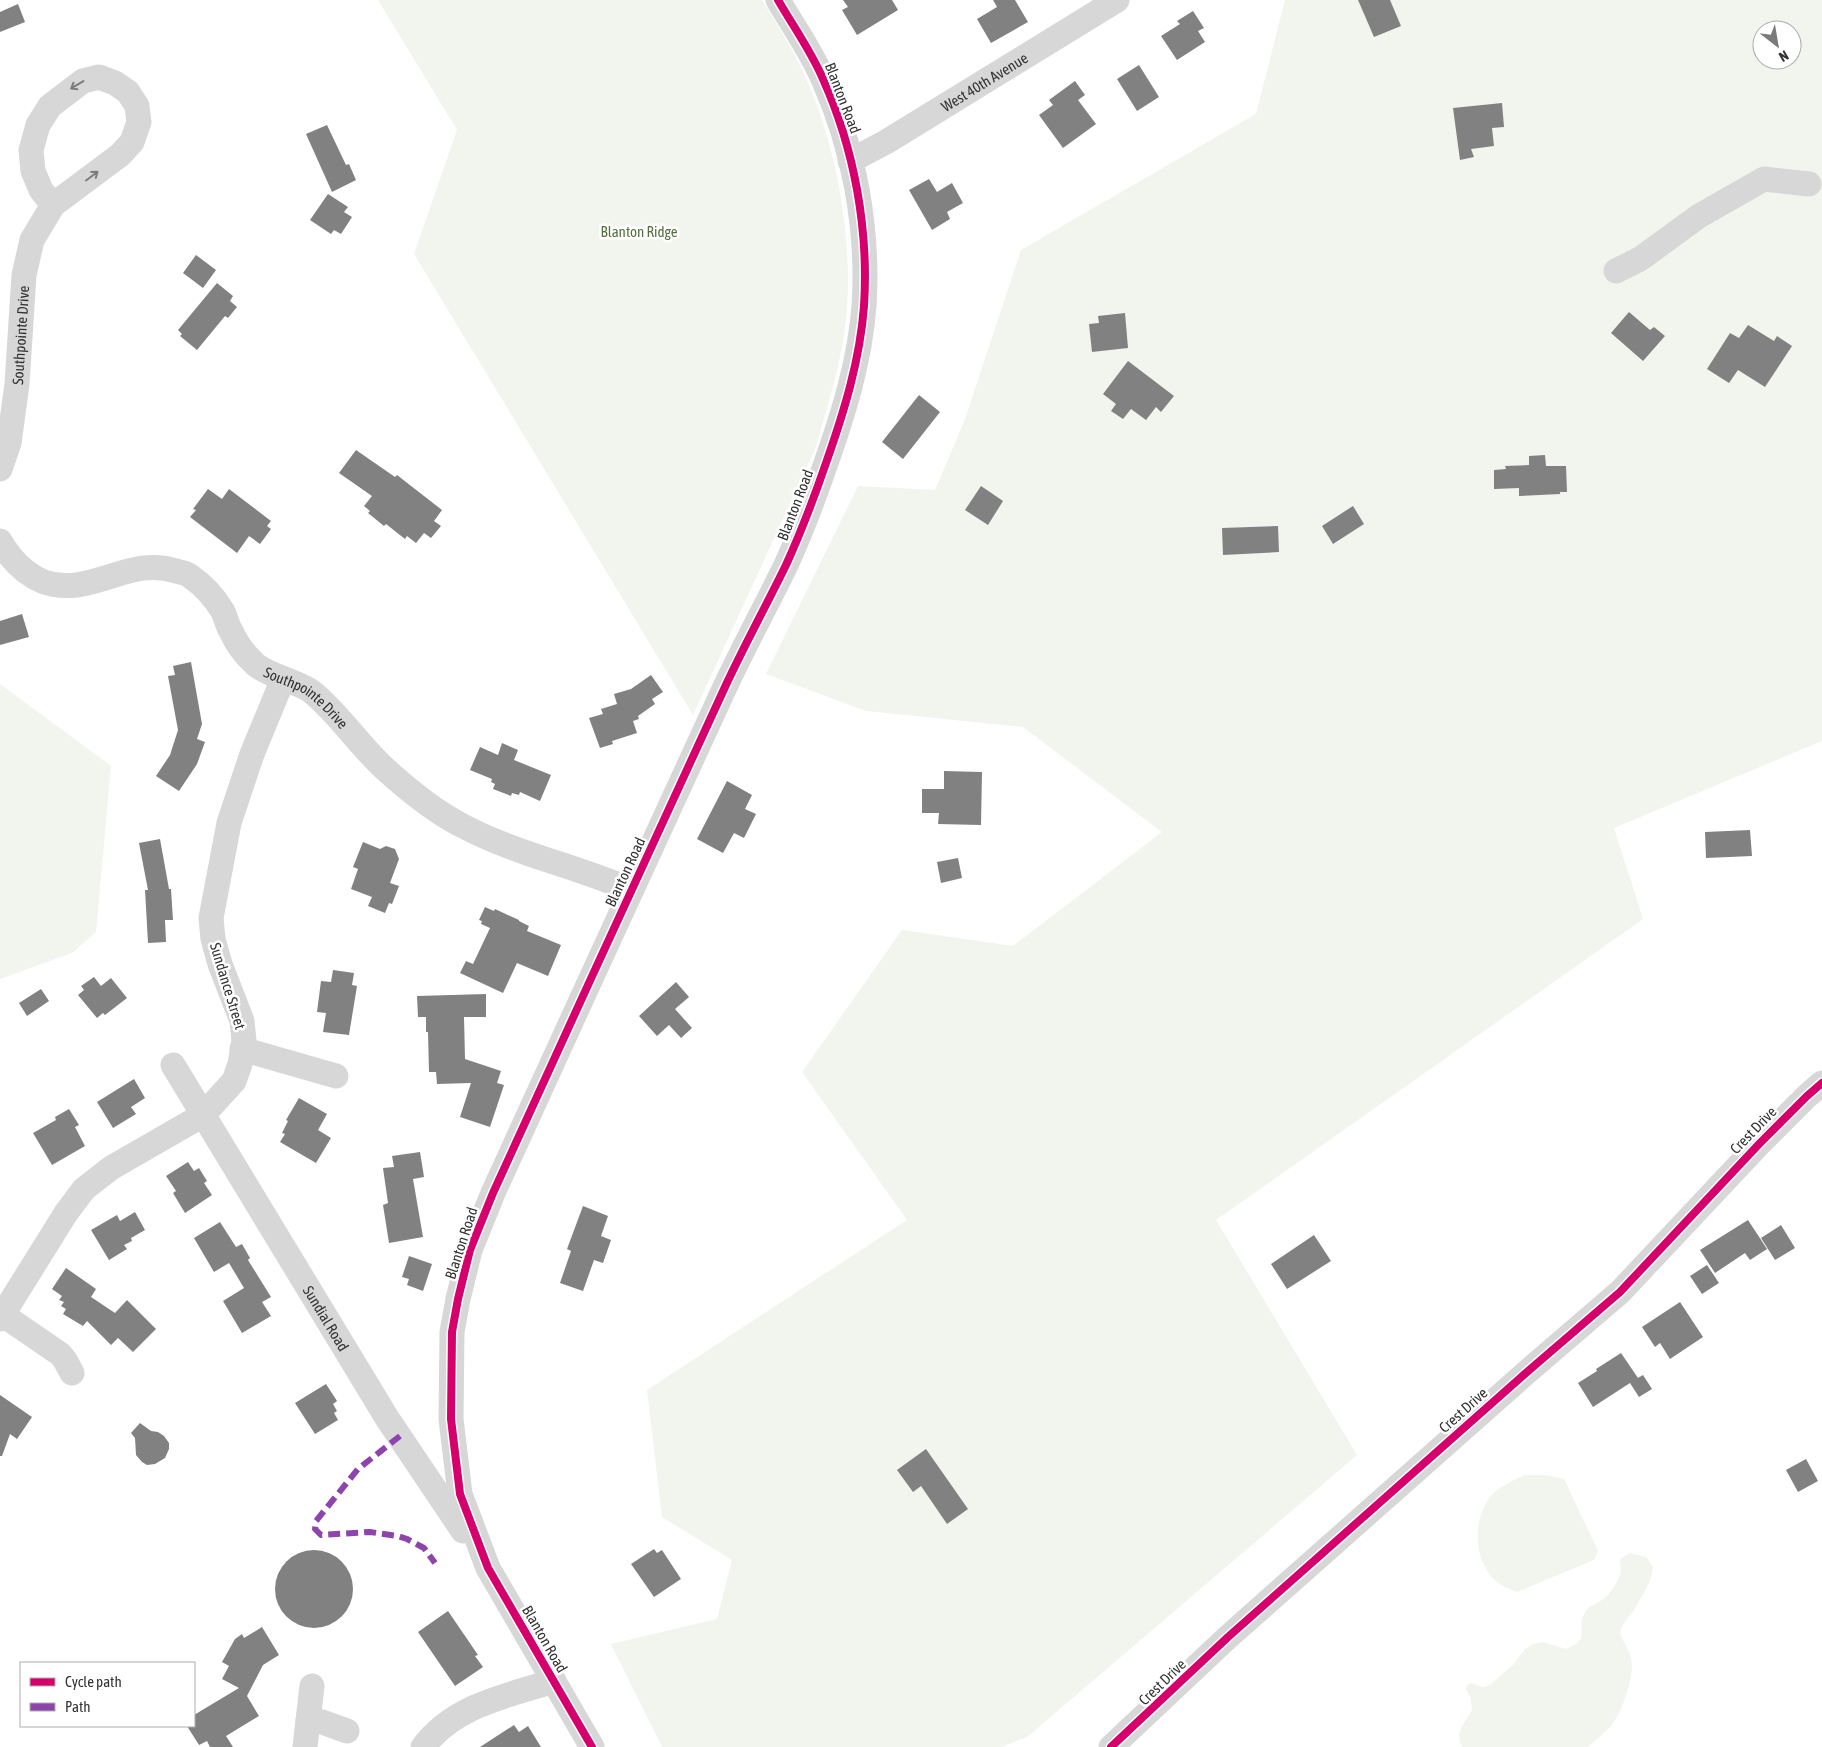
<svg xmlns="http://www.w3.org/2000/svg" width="1822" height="1747" font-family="'Asap Condensed',sans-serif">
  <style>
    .green { fill: #f1f5ed; fill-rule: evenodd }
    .building { fill: #818181 }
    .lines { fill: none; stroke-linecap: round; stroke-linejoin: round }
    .minor { stroke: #d7d7d7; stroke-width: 25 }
    .quiet { stroke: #8e44ad; stroke-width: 6; stroke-dasharray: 12 6; stroke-linecap: butt }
    .cycleway-casing { stroke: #fff; stroke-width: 11 }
    .cycleway { stroke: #d6006c; stroke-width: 8 }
    .oneway { stroke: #7d7d7d }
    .labels { text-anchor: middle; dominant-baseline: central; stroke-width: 5; stroke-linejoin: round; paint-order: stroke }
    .street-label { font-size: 15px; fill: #333; stroke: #fff }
    .park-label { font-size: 15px; fill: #56703f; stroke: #fff }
  </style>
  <rect width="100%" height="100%" fill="#fff"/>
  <!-- green -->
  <g class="green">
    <path d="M378,0H762C780,29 798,58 811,90C840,160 856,260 844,335C838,374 826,411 815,449L693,715L414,254L457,130Z"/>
    <path d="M1285,0H1822V741L1614,828L1643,919L1216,1220L1357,1455L1027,1737L1001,1747H662L611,1644L717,1619L732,1560L662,1517L647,1390L907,1220L802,1072L902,930L1013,946L1162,832L1023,727L866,711L766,674L858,486L935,490L964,422L1021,250L1256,114ZM1762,30H1792V60H1762Z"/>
    <path d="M0,684L111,766L96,932L72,953L0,979Z"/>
    <path d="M1525,1475H1546L1564,1479L1598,1551L1594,1560L1517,1592C1513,1590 1507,1589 1503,1586C1474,1568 1470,1524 1490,1497C1499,1486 1512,1481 1525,1475Z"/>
    <path d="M1630,1553L1646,1557L1653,1567C1652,1581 1641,1598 1634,1610C1628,1618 1622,1623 1620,1633C1623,1642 1629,1649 1631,1658C1635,1674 1623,1709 1614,1722C1607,1732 1596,1739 1588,1747H1462C1454,1731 1465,1724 1472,1710L1471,1699L1466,1689L1467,1685L1471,1683L1483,1687L1490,1685L1513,1665L1525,1649L1533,1644L1543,1642L1566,1649C1592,1638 1576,1631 1584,1614C1587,1606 1596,1604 1602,1600C1610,1595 1619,1581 1621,1571C1621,1567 1620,1563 1620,1559Z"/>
  </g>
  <!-- building -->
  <g class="building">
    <path d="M843,0H892L898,10L857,35L842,10L848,7Z"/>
    <path d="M993,0H1015L1028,22L991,43L977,19L997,7Z"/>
    <path d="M1358,0H1390L1401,26L1374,37Z"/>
    <path d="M18,4L25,22L0,32V12Z"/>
    <path d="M1193,11L1204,28L1198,31L1205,42L1177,60L1161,36L1180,24L1177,21Z"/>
    <path d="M1139,65L1159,97L1137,111L1117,79Z"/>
    <path d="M1075,81L1085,95L1078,100L1096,124L1063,148L1039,115L1053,105L1049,100Z"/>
    <path d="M1502,103L1504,127L1492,128L1494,146L1471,149L1474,157L1460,160L1453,108Z"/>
    <path d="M327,125L346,165L349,164L356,180L332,192L306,134Z"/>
    <path d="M929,179L937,192L952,183L963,203L947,212L950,219L932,230L909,190Z"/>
    <path d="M328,194L348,207L344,212L352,217L341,234L334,230L331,234L310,220Z"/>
    <path d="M196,255L216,270L203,288L183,273Z"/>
    <path d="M217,283L233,296L230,301L237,307L228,318L225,316L197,350L180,336L182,334L178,330Z"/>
    <path d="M1629,312L1650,330L1654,327L1665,336L1643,361L1611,333Z"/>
    <path d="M1125,313L1128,348L1092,352L1089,324L1099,323L1098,316Z"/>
    <path d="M1748,325L1774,341L1777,336L1792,346L1765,387L1738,370L1729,383L1707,369L1730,333L1739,338Z"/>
    <path d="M1128,361L1174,396L1161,412L1156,407L1146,420L1131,409L1123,419L1111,411L1116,404L1103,394Z"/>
    <path d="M919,395L940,412L903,459L882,442Z"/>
    <path d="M356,450L395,477L397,475L442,510L434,521L441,526L431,538L424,533L416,543L407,536L405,539L386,524L384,526L368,513L370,511L364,506L372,496L339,473Z"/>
    <path d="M1545,455L1546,466H1566L1567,492H1560V494L1519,496V488L1494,489V470L1506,469L1505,466L1529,465V456Z"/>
    <path d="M981,486L1003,501L988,525L965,510Z"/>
    <path d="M208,489L222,499L229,489L271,521L267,526L271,529L260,544L249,536L237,553L190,517L196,510L193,509Z"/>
    <path d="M1353,506L1364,524L1333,544L1322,526Z"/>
    <path d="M1278,526L1279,552L1223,555L1222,528Z"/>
    <path d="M22,614L29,637L0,645V621Z"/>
    <path d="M191,662L202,724L197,739L205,742L197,764L179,791L156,776L170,755L178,730L168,676L175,675L173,666Z"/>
    <path d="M651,675L663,692L652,699L655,704L638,716L639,719L633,721L637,733L612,741L613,744L600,748L589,718L603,714L601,709L617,704L614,694L631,689Z"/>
    <path d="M502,743L518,750L514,760L551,775L540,801L520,792L519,795L512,793L511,796L493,789L495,784L491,782L492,779L470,770L480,747L498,755Z"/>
    <path d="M944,771L982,772L981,825L938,824L939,813H922V789H944Z"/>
    <path d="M727,781L752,795L745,809L756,814L744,838L734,833L723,853L697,839Z"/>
    <path d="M1750,830L1752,856L1706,858L1705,832Z"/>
    <path d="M160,839L169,889H171L173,920H165L166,942L148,943L145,890H148L139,843Z"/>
    <path d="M363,842L380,849L386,846L395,849L399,859L390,883L399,886L392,904L389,903L385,913L368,906L372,897L351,889L358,869L353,867Z"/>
    <path d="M958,858L962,878L941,883L937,862Z"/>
    <path d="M485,907L494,911L495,909L519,920V921L529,926L527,931L561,945L548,976L517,963L503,993L460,973L466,961L473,964L490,928L481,924L482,921L479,920Z"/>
    <path d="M333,970L354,973L352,985L357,986L349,1035L323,1032L326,1013L317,1012L321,981L331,982Z"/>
    <path d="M94,977L101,986L111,978L127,998L105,1015L103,1013L97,1018L78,995L84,990L81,986Z"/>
    <path d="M676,982L689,997L675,1009L692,1028L681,1038L669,1025L657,1036L639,1016Z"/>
    <path d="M41,989L49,1001L27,1016L19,1003Z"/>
    <path d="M486,994V1017H464L465,1059L501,1071L497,1083L504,1085L490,1127L460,1117L471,1083L437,1084L436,1072H429L428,1032H426V1017H418L417,996Z"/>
    <path d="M134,1079L145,1098L131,1107L136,1114L113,1128L97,1102Z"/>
    <path d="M299,1098L327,1114L318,1130L331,1138L316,1163L280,1142L285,1134L282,1133L288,1121L286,1120Z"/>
    <path d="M69,1109L79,1125L75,1127L85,1146L52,1165L33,1133L56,1120L55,1117Z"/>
    <path d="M420,1152L424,1177L413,1179L423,1237L389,1243L383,1205L388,1203L383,1168L394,1167L392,1156Z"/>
    <path d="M188,1162L194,1171L199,1168L207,1181L204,1183L212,1195L185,1213L173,1193L176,1191L166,1176Z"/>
    <path d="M583,1206L608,1216L601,1236L611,1240L603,1263L594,1260L583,1291L560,1283L571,1251L567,1249Z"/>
    <path d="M135,1212L145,1230L131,1238L132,1241L124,1245L127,1249L109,1260L91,1230L117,1215L120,1221Z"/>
    <path d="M1748,1220L1767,1249L1750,1260L1745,1253L1715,1273L1700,1250Z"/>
    <path d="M220,1222L236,1247L242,1244L250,1258L248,1260L271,1297L262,1302L271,1316L242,1333L223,1301L244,1288L229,1263L214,1272L194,1238Z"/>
    <path d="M1781,1225L1795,1248L1775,1260L1761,1238Z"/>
    <path d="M1314,1235L1331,1261L1287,1289L1271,1264Z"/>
    <path d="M409,1256L432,1264L423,1291L407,1285L409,1279L402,1277Z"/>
    <path d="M1707,1265L1719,1283L1702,1294L1690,1276Z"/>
    <path d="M66,1268L96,1289L91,1297L115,1313L127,1300L156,1329L133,1352L118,1338L111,1345L87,1321L83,1326L63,1314L66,1309L61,1306L64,1302L59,1300L62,1296L52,1289Z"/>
    <path d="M1680,1302L1703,1337L1670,1359L1660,1343L1655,1347L1642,1327Z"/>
    <path d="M1621,1353L1638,1378L1636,1379L1643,1375L1652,1389L1639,1397L1630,1383L1593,1407L1578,1383L1597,1371L1596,1369Z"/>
    <path d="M326,1384L337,1401L333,1404L337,1411L334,1413L338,1420L315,1434L295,1403Z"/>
    <path d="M0,1395L32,1417L17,1439L10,1434L2,1456H0Z"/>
    <path d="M140,1423L151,1431L158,1432L164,1436L169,1443V1449L165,1458L155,1464L147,1465L142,1462L136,1455L135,1438L131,1433Z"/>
    <path d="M926,1449L968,1509L947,1524L921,1486L913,1492L897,1470Z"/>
    <path d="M1806,1459L1818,1481L1798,1492L1786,1470Z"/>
    <path d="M654,1549L657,1553L662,1550L681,1579L654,1597L631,1564Z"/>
    <circle cx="314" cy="1589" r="39"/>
    <path d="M448,1611L478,1655L475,1656L483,1667L455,1686L418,1632Z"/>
    <path d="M262,1627L279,1655L263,1665L247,1696L259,1716L226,1736L233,1747H210L207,1741L199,1745L187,1726H194V1715L239,1688L222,1679L229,1666L222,1662L235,1639L242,1634L244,1638Z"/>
    <path d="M514,1725L519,1732L528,1726L541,1747H480Z"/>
  </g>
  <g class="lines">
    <!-- minor -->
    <g class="minor">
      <path id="s1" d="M850,161L886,142L1117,0"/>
      <path d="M1616,271L1640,259L1699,216L1764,179L1809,184"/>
      <path id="s2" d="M0,469L9,443L17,384L24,275L32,240L53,205L120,155L132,142L139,122L137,106L128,92L115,83L99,77L83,81L50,106L38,125L31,150L33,171L41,190L53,205"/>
      <path id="s3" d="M0,541C11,560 24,574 44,582C91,598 129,555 176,571C181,572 186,573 190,576C203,585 214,597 222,610C226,617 227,625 231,631C237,645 245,655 256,665C272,677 297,681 312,692C339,714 358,744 384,768C407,789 434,811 461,825C515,854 576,866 631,890"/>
      <path d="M242,1049L336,1076"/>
      <path id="s4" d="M173,1065L387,1418L463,1531"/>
      <path d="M3,1315L60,1354L65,1360L72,1373"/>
      <path d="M0,1319L66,1213L84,1189L111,1168L203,1115L234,1081L240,1064L244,1041L242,1021L220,964L213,939L211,918L229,823L252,754L283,679"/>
      <path d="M308,1721L322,1722L347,1731"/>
      <path d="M305,1747L312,1686"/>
      <path d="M423,1747C455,1705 506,1696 554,1681"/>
      <path d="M592,1747L488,1568L460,1494L451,1419L452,1332L458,1299L470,1250L493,1193C570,1024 647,856 725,687C744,646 766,606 786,565C801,532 814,498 826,463C844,412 860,360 864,306C869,229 854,148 823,79C811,51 793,26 778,0"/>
      <path d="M1111,1747L1228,1637L1527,1372L1620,1292L1760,1143L1807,1096L1822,1083"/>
    </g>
    <!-- quiet -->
    <path class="quiet" d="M400,1436L358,1469L316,1521L315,1529L321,1535L370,1532L398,1536L407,1539L424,1548L435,1563"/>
    <defs>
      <g id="cycleway">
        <path d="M592,1747L488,1568L460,1494L451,1419L452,1332L458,1299L470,1250L493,1193C570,1024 647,856 725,687C744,646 766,606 786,565C801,532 814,498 826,463C844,412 860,360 864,306C869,229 854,148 823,79C811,51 793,26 778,0"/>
        <path d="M1111,1747L1228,1637L1527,1372L1620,1292L1760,1143L1807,1096L1822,1083"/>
      </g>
    </defs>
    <!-- cycleway casing -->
    <use href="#cycleway" class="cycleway-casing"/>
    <!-- cycleway -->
    <use href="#cycleway" class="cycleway"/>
  </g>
  <!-- one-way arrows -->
  <defs><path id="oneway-shaft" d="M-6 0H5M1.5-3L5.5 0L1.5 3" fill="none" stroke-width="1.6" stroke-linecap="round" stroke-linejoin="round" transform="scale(1.25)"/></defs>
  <g class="oneway">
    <use href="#oneway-shaft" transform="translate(77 85) rotate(149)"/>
    <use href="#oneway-shaft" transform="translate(92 176) rotate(-37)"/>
  </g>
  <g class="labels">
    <!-- street labels -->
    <g class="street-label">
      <text stroke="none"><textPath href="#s1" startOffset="156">West 40th Avenue</textPath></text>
      <text transform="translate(843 98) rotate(69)">Blanton Road</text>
      <text stroke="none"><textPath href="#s2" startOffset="136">Southpointe Drive</textPath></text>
      <text transform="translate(795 505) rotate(-69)">Blanton Road</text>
      <text stroke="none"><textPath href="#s3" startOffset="384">Southpointe Drive</textPath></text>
      <text transform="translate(625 872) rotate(-65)">Blanton Road</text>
      <text transform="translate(228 986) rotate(73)">Sundance Street</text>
      <text transform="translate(1753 1130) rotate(-46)">Crest Drive</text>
      <text transform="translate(461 1243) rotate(-72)">Blanton Road</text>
      <text stroke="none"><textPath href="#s4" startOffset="296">Sundial Road</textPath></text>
      <text transform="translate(1463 1410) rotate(-42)">Crest Drive</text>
      <text transform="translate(545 1639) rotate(60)">Blanton Road</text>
      <text transform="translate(1162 1682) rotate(-44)">Crest Drive</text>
    </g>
    <!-- park labels -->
    <g class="park-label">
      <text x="639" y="231">Blanton Ridge</text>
    </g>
  </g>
  <!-- legend -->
  <rect x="20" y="1662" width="175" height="65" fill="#ffffff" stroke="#adadad"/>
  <rect x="30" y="1678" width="25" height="8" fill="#d6006c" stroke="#adadad"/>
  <text x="65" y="1687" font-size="15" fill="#333333">Cycle path</text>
  <rect x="30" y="1703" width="25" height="8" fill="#8e44ad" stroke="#adadad"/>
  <text x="65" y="1712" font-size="15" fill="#333333">Path</text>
  <!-- north arrow -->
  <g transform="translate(1777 45) rotate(149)"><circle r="24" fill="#ffffff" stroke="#adadad"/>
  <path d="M0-4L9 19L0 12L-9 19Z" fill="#7a7a7a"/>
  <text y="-8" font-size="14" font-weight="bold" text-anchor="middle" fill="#333333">N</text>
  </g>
</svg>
